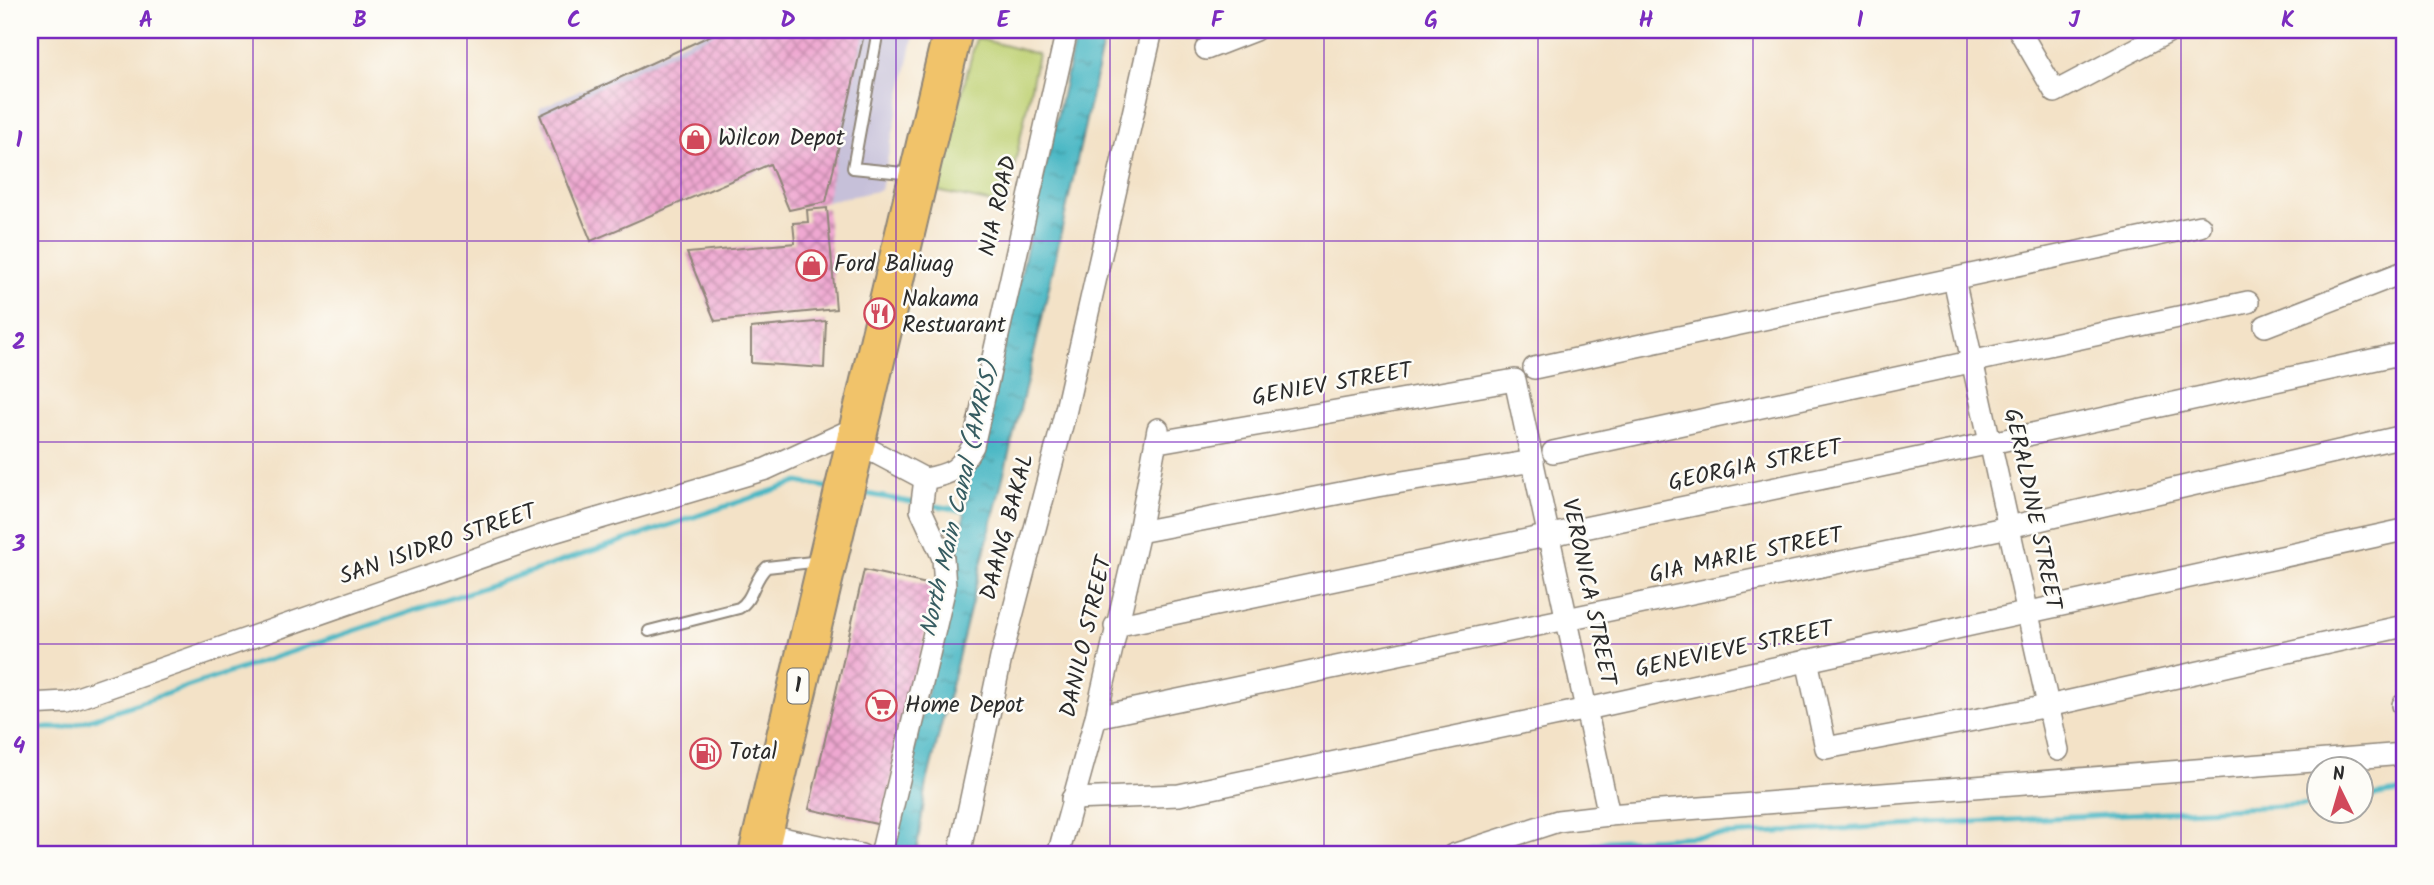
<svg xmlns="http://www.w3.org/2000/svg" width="2434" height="885" font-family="Kalam,sans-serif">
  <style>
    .industrial { fill: #c6c0d9 }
    .green { fill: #bfd174; stroke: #757e50; stroke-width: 2 }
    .water { fill: url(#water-ripples); stroke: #3a7178; stroke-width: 2 }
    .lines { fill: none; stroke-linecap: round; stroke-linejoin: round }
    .stream { stroke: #49b7c4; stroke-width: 5 }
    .building { fill: url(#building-cross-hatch) }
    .lane-casing { stroke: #8f8679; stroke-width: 14 }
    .street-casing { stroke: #8f8679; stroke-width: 24 }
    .highway-casing { stroke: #8f8679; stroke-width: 42 }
    .lane { stroke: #fff; stroke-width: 10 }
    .street { stroke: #fff; stroke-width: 21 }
    .highway { stroke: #f1c36a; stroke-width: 38 }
    .grid { fill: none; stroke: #7b2cbf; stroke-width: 2; stroke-opacity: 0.55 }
    .labels { text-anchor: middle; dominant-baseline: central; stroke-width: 5; stroke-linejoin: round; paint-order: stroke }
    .shield { fill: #fdfcf7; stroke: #6a6a68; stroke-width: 2 }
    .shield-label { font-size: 21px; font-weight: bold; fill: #2b2b2b }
    .poi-label { font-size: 23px; fill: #2b2b2b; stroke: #fdfcf7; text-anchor: start }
    .street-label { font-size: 23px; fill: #2b2b2b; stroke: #fdfcf7 }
    .water-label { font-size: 24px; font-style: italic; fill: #365c61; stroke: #fdfcf7 }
    .neatline { fill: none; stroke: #7b2cbf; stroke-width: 2.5 }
    .grid-label { font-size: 23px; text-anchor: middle; font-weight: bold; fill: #7b2cbf }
  </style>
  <defs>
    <pattern id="water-ripples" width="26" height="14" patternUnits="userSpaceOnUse" patternTransform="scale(1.75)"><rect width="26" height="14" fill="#49b7c4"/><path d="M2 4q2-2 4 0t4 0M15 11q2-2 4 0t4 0" fill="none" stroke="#3d959f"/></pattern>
    <pattern id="building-cross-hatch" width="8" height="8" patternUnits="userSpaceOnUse" patternTransform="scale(1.75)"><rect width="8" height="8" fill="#efa8d1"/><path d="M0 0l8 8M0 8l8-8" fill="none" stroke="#c289aa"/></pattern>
  </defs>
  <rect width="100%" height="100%" fill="#fdfcf7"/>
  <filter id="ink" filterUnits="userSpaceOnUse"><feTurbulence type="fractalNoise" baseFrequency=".0143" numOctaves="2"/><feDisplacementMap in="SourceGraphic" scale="14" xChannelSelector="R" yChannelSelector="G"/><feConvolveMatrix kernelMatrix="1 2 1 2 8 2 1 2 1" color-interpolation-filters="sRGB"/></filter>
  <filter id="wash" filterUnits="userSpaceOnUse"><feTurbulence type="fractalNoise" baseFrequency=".00686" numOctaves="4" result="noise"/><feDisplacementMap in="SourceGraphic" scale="28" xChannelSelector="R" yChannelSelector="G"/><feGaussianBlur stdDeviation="1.57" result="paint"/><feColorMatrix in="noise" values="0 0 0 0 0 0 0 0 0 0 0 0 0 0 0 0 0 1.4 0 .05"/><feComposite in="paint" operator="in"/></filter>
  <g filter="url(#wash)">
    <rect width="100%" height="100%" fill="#f3e2c7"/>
    <!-- industrial -->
    <path class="industrial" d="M710,30H915L881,190L789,210L770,165L591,241L539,115L540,108Z"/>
    <!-- green -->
    <path class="green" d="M976,38L1038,54L1006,206L937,191Z"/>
    <!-- water -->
    <path class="water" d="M1077,30H1106L1036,345L927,782L916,855H891L960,543L970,480L981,448Z"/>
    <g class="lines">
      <!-- stream -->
      <g class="stream">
        <path d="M856,492L916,503"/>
        <path d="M926,504L971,512"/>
        <path d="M30,728H64L798,482L830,488"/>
        <path d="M2360,798L2404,791"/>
        <path d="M1553,855L1608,841L2318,804"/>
      </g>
    </g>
    <g id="blocks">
      <!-- building -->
      <g class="building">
        <path d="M722,30H865L826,202L789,210L770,164L591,241L540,115Z"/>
        <path d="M827,208L836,309L715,321L687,253L795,243L793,223L808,222L807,210Z"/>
        <path d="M826,321L824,368L751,363V328Z"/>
        <path d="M864,570L936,586L881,825L809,809Z"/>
      </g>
    </g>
  </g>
  <g filter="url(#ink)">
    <use href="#blocks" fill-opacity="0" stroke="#8f8679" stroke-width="2"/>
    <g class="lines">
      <defs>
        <g id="lane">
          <path d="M878,30L853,168L913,174"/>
          <path d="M649,631L739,608C754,599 753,579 767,567L821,561"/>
        </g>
        <g id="street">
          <path d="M2019,30L2055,92L2172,30"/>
          <path d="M1206,49L1255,30"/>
          <path d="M1954,279L2058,750"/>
          <path d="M2265,326L2404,272"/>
          <path d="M1534,368L2200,226"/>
          <path d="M1158,442L1515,380L1609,815"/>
          <path d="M857,443L925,479"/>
          <path d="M1553,452L2248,302"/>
          <path d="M925,479C952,474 959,470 973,446L1067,30"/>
          <path d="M1139,532L1377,486L1533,461"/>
          <path d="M1115,626L1991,443L2404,353"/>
          <path d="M1807,660L1826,748L2048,706L2404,626"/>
          <path d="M30,704L66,702L553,532L766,469L862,425"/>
          <path d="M2403,705H2404"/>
          <path d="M1096,717L2009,527L2404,436"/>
          <path d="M1072,799L1179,795L1587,709L2404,530"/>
          <path d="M763,834L861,855"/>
          <path d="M881,855L945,587L943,558L921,510L925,479"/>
          <path d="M959,855L1001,658L1065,414L1152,30"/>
          <path d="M1058,855L1096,717L1139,532L1158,429"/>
          <path d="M1453,855L1558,821L1609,815L2404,754"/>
        </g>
        <path id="highway" d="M758,855L953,30"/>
      </defs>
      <!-- lane casing -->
      <use href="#lane" class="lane-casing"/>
      <!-- street casing -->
      <use href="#street" class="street-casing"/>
      <!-- highway casing -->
      <use href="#highway" class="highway-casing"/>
      <!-- lane -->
      <use href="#lane" class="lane"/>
      <!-- street -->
      <use href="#street" class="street"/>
      <!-- highway -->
      <use href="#highway" class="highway"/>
    </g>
  </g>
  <!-- grid -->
  <path class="grid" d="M253,30V855M467,30V855M681,30V855M896,30V855M1110,30V855M1324,30V855M1538,30V855M1753,30V855M1967,30V855M2181,30V855M30,241H2404M30,442H2404M30,644H2404"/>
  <!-- icons -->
  <defs>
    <symbol id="shop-ring" viewBox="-11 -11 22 22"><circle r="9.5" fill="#fdfcf7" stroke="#d1495b" stroke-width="1.5"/><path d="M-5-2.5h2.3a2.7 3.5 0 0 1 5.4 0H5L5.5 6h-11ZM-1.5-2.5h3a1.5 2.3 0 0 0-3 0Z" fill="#d1495b"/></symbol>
    <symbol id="restaurant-ring" viewBox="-11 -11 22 22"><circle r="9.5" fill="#fdfcf7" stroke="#d1495b" stroke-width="1.5"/><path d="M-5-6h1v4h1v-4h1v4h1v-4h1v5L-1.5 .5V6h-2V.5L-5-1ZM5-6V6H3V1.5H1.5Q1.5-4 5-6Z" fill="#d1495b"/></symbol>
    <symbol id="supermarket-ring" viewBox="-11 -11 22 22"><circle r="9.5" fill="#fdfcf7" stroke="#d1495b" stroke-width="1.5"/><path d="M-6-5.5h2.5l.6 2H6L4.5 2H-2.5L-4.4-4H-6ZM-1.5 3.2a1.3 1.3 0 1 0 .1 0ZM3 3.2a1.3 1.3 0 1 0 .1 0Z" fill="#d1495b"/></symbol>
    <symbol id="fuel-ring" viewBox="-11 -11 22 22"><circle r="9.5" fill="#fdfcf7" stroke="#d1495b" stroke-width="1.5"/><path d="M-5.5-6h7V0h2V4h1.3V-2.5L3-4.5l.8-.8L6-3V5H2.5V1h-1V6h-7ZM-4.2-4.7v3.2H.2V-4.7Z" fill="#d1495b"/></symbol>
  </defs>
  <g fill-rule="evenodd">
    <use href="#shop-ring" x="678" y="122" width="35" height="35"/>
    <use href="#shop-ring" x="794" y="248" width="35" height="35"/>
    <use href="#restaurant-ring" x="862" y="296" width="35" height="35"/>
    <use href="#supermarket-ring" x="864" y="688" width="35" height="35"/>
    <use href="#fuel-ring" x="688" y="736" width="35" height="35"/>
  </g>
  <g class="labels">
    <!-- shield labels -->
    <rect class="shield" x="787.5" y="668.5" width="21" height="35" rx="5"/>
    <g class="shield-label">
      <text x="798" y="686">1</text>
    </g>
    <!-- poi labels -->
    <g class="poi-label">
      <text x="718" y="139">Wilcon Depot</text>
      <text x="834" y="265">Ford Baliuag</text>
      <text x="902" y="300">Nakama<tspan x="902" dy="26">Restuarant</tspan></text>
      <text x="905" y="706">Home Depot</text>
      <text x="729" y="753">Total</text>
    </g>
    <!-- street labels -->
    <g class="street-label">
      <text transform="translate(999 206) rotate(-77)">NIA ROAD</text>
      <text transform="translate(1332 385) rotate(-10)">GENIEV STREET</text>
      <text transform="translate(1755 466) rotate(-12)">GEORGIA STREET</text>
      <text transform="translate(2032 509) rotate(78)">GERALDINE STREET</text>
      <text transform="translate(1008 527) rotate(-75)">DAANG BAKAL</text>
      <text transform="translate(438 545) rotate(-19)">SAN ISIDRO STREET</text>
      <text transform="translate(1746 556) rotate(-12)">GIA MARIE STREET</text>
      <text transform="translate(1588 592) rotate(78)">VERONICA STREET</text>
      <text transform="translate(1087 637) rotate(-77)">DANILO STREET</text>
      <text transform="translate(1734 650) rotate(-12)">GENEVIEVE STREET</text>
    </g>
    <!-- water labels -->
    <g class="water-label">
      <text transform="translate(960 499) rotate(-77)">North Main Canal (AMRIS)</text>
    </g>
  </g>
  <!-- margin -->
  <rect width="2434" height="885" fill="none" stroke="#fdfcf7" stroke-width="77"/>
  <!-- north arrow -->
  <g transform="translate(2340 790) rotate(355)"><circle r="33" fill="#fdfcf7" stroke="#a9a8a5" stroke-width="2"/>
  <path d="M0-5L12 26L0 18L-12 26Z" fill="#d1495b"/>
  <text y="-10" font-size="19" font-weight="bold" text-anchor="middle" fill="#2b2b2b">N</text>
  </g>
  <rect x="38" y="38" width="2358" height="808" class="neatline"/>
  <g class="grid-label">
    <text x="146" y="27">A</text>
    <text x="360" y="27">B</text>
    <text x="574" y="27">C</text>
    <text x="788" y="27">D</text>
    <text x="1003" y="27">E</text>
    <text x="1217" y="27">F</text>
    <text x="1431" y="27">G</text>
    <text x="1646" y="27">H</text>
    <text x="1860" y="27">I</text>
    <text x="2074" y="27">J</text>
    <text x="2288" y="27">K</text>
    <text x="19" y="147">1</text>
    <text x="19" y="349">2</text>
    <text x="19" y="551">3</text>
    <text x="19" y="753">4</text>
  </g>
</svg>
